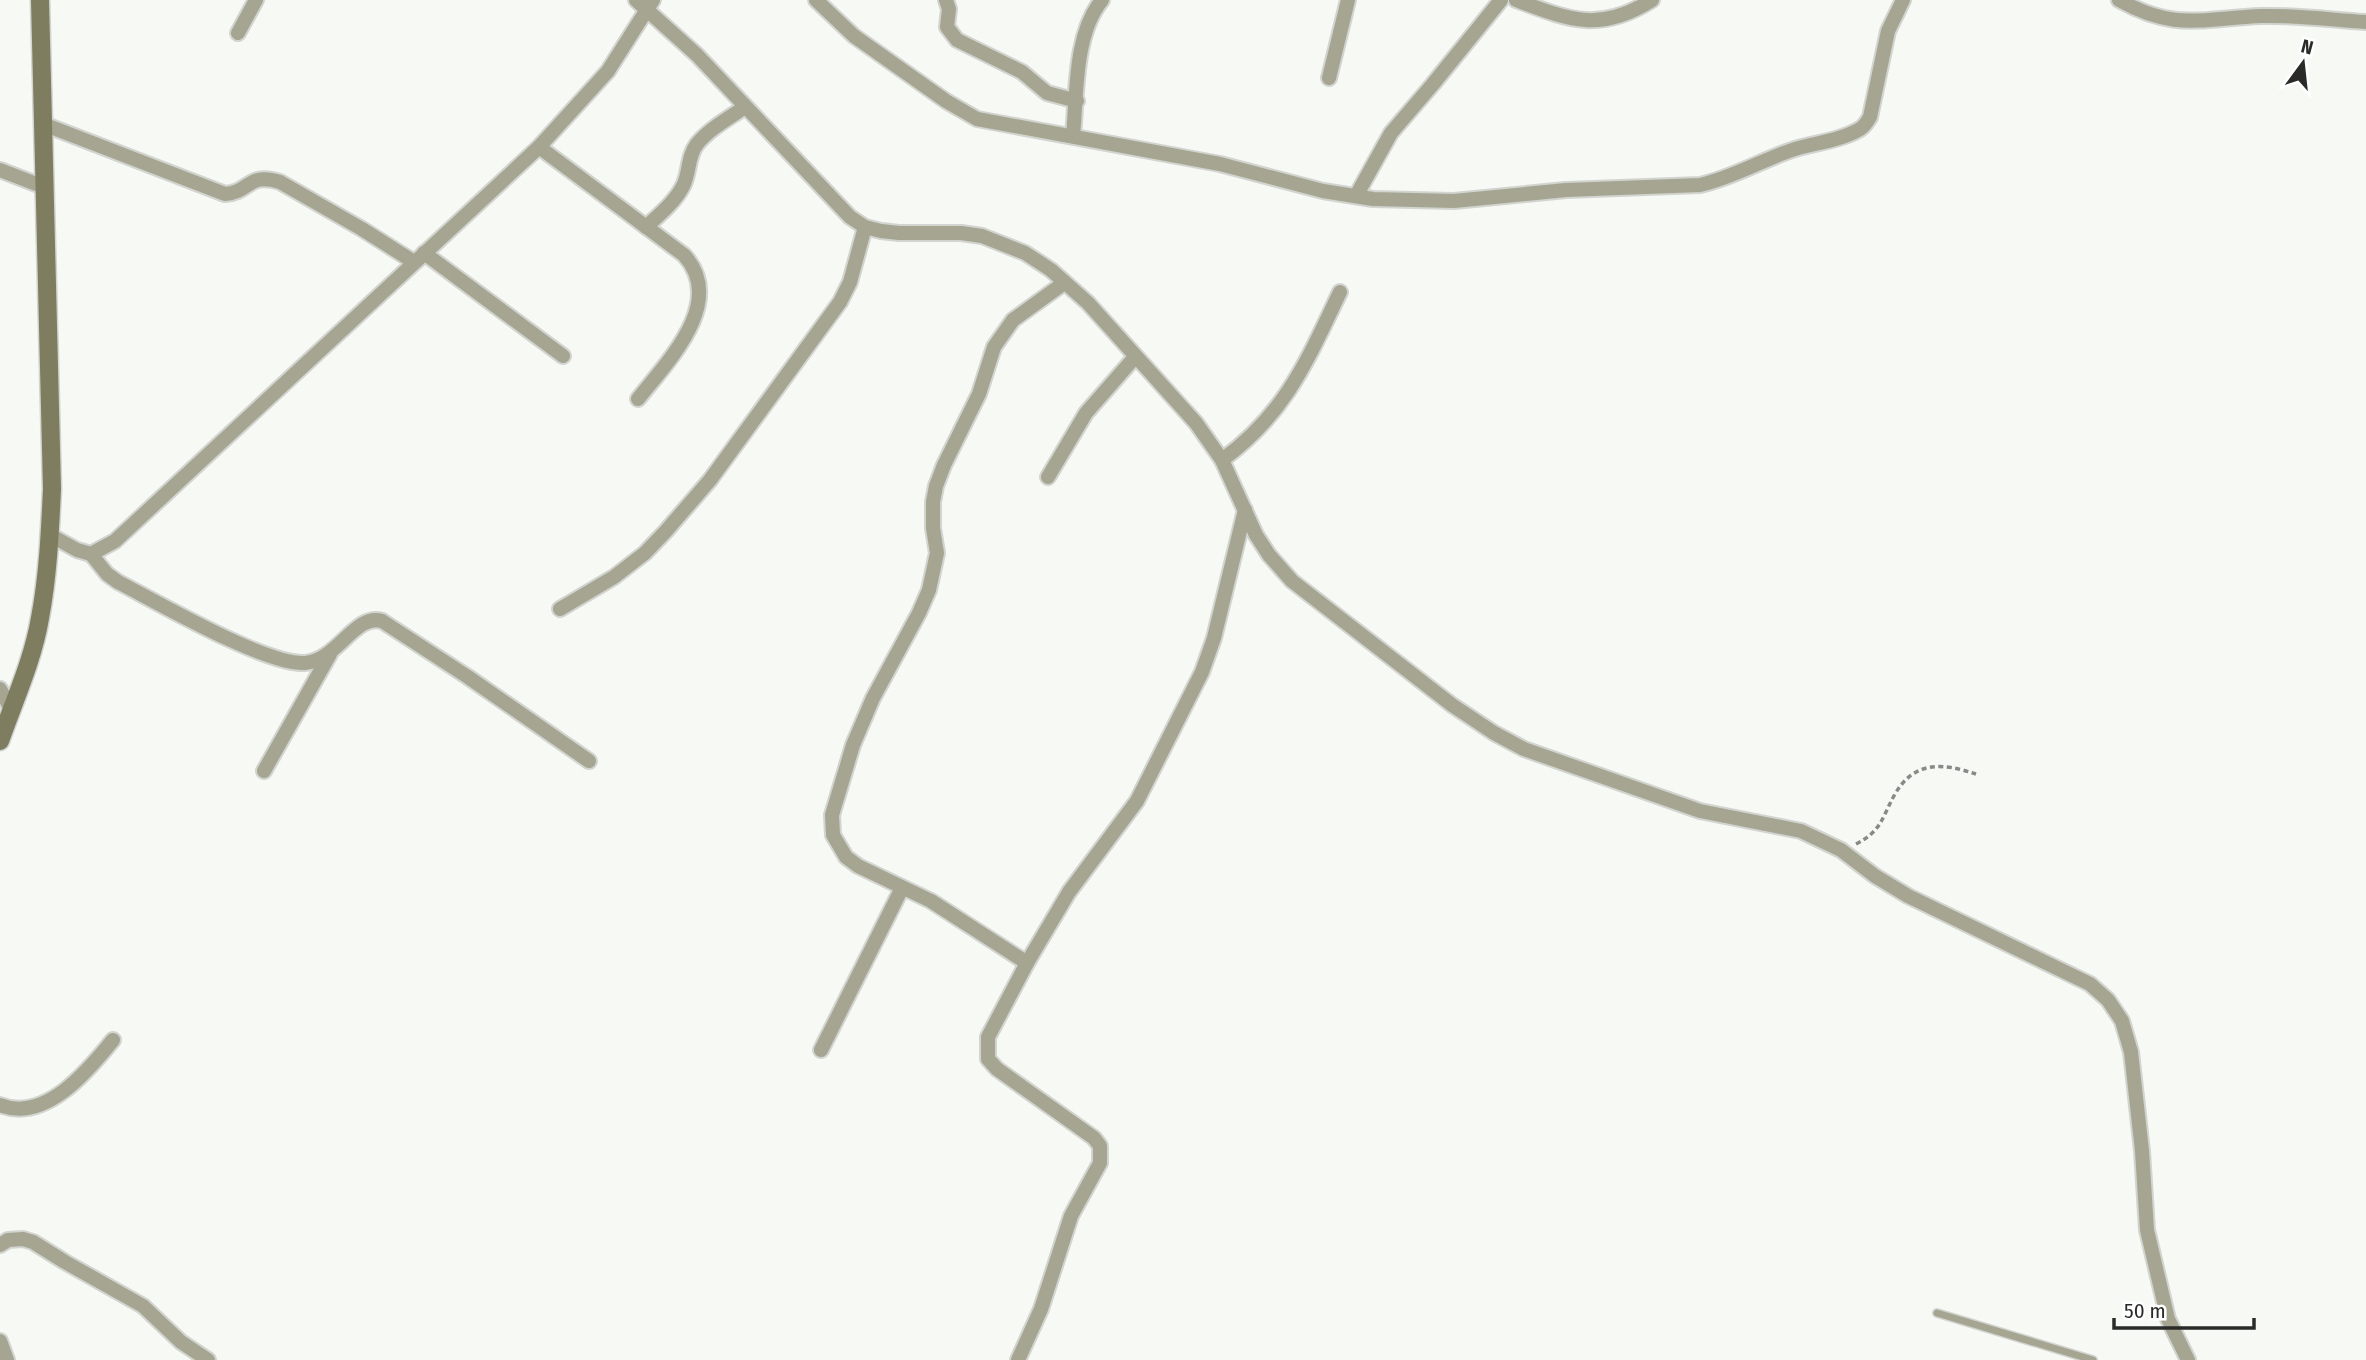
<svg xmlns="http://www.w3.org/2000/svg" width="2366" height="1360" font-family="'Fira Sans Condensed',sans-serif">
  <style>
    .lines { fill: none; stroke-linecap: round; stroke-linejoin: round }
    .service-casing { stroke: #d2d4d0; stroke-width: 10 }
    .minor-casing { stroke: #d2d4d0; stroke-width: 18 }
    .secondary-casing { stroke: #d2d4d0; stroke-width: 21 }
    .path { stroke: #898a87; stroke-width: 3.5; stroke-dasharray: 5 3.5; stroke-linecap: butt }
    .service { stroke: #a5a591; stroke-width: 7 }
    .minor { stroke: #a5a591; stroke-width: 14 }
    .secondary { stroke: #7e7d60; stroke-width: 18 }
  </style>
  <rect width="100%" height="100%" fill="#f7f9f5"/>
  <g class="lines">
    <defs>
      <path id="service" d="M1937,1313L2093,1360"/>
      <g id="minor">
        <path d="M636,0L697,55L850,217L865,227L881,231L899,233H961L982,236L1025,253L1051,270L1088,303L1196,423L1222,460L1256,535L1269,555L1292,581L1452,705L1494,733L1524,749L1700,811L1801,831L1841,850L1875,876L1908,896L2090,984L2108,1000L2122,1021L2131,1052L2142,1151L2147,1230L2168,1319L2188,1360"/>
        <path d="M816,0L854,36L946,101L977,119L1220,164L1323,191L1373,199L1454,201L1566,190L1700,185C1732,178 1760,161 1792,150C1813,143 1840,141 1860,129C1865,126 1867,122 1870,117L1888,31L1903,0"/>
        <path d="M946,0L949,9L947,27L957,40L1022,72L1047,93L1077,101"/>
        <path d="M1516,0C1569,20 1600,33 1652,0"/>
        <path d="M2119,0C2176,32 2202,18 2262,16C2297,15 2332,20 2366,22"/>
        <path d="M238,33L256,0"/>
        <path d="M1329,78L1348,0"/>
        <path d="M43,124L225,194C251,192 247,172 280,182L362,229L414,262"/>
        <path d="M1073,136C1077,94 1074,34 1102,0"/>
        <path d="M539,147L684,255C727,302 668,361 638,399"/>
        <path d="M0,170L44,187"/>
        <path d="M1356,196L1391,133L1433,84L1501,0"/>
        <path d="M646,227C659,215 675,202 683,186C690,173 687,157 697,144C709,129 729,118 745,107"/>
        <path d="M424,253L563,356"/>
        <path d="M1222,460C1286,413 1307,361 1340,292"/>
        <path d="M1048,477L1086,413L1135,357"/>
        <path d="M50,535L77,550L91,554L115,541L539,147L608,71L653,0"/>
        <path d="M91,554L107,574L118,582C157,602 265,665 305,663C337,661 355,613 382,621L468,677L589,761"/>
        <path d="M560,609L614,577L645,553L666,531L710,480L840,302L850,282L865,227"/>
        <path d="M0,689L11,709"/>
        <path d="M264,771L330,654"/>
        <path d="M1027,963L931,901L858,866L846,857L833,835L832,815L853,745L873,698L919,613L929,590L937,553L933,528V502L936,486L944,465L979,394L994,347L1013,320L1064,283"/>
        <path d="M821,1050L902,888"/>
        <path d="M0,1105C45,1123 88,1071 113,1040"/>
        <path d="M0,1245L8,1240L23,1239L33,1242L65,1262L143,1306L181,1342L208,1360"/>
        <path d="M0,1341L7,1360"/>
        <path d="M1018,1360L1041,1309L1071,1216L1100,1163V1146L1094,1138L997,1069L988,1059V1037L1027,963L1069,892L1137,801L1202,672L1214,638L1245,510"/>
      </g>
      <path id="secondary" d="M0,741C14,701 33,660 40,618C48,576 50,532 52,489L40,0"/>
    </defs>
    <!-- service casing -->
    <use href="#service" class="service-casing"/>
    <!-- minor casing -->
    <use href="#minor" class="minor-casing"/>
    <!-- secondary casing -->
    <use href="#secondary" class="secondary-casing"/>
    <!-- path -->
    <path class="path" d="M1856,844C1882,831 1882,817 1895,794C1915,760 1943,763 1976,774"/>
    <!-- service -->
    <use href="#service" class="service"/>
    <!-- minor -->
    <use href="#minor" class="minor"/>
    <!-- secondary -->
    <use href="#secondary" class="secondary"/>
  </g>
  <!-- north arrow -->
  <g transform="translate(2303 63) rotate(15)" stroke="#ffffff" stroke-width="5" paint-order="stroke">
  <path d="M0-5L12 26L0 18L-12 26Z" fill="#2a2b29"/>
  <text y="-10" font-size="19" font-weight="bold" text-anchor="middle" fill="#2a2b29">N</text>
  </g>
  <!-- scale -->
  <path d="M2114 1318v10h140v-10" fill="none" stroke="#2a2b29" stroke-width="3.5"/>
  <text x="2124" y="1318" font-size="21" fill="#2a2b29" stroke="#ffffff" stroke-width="5" paint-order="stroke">50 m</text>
</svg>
